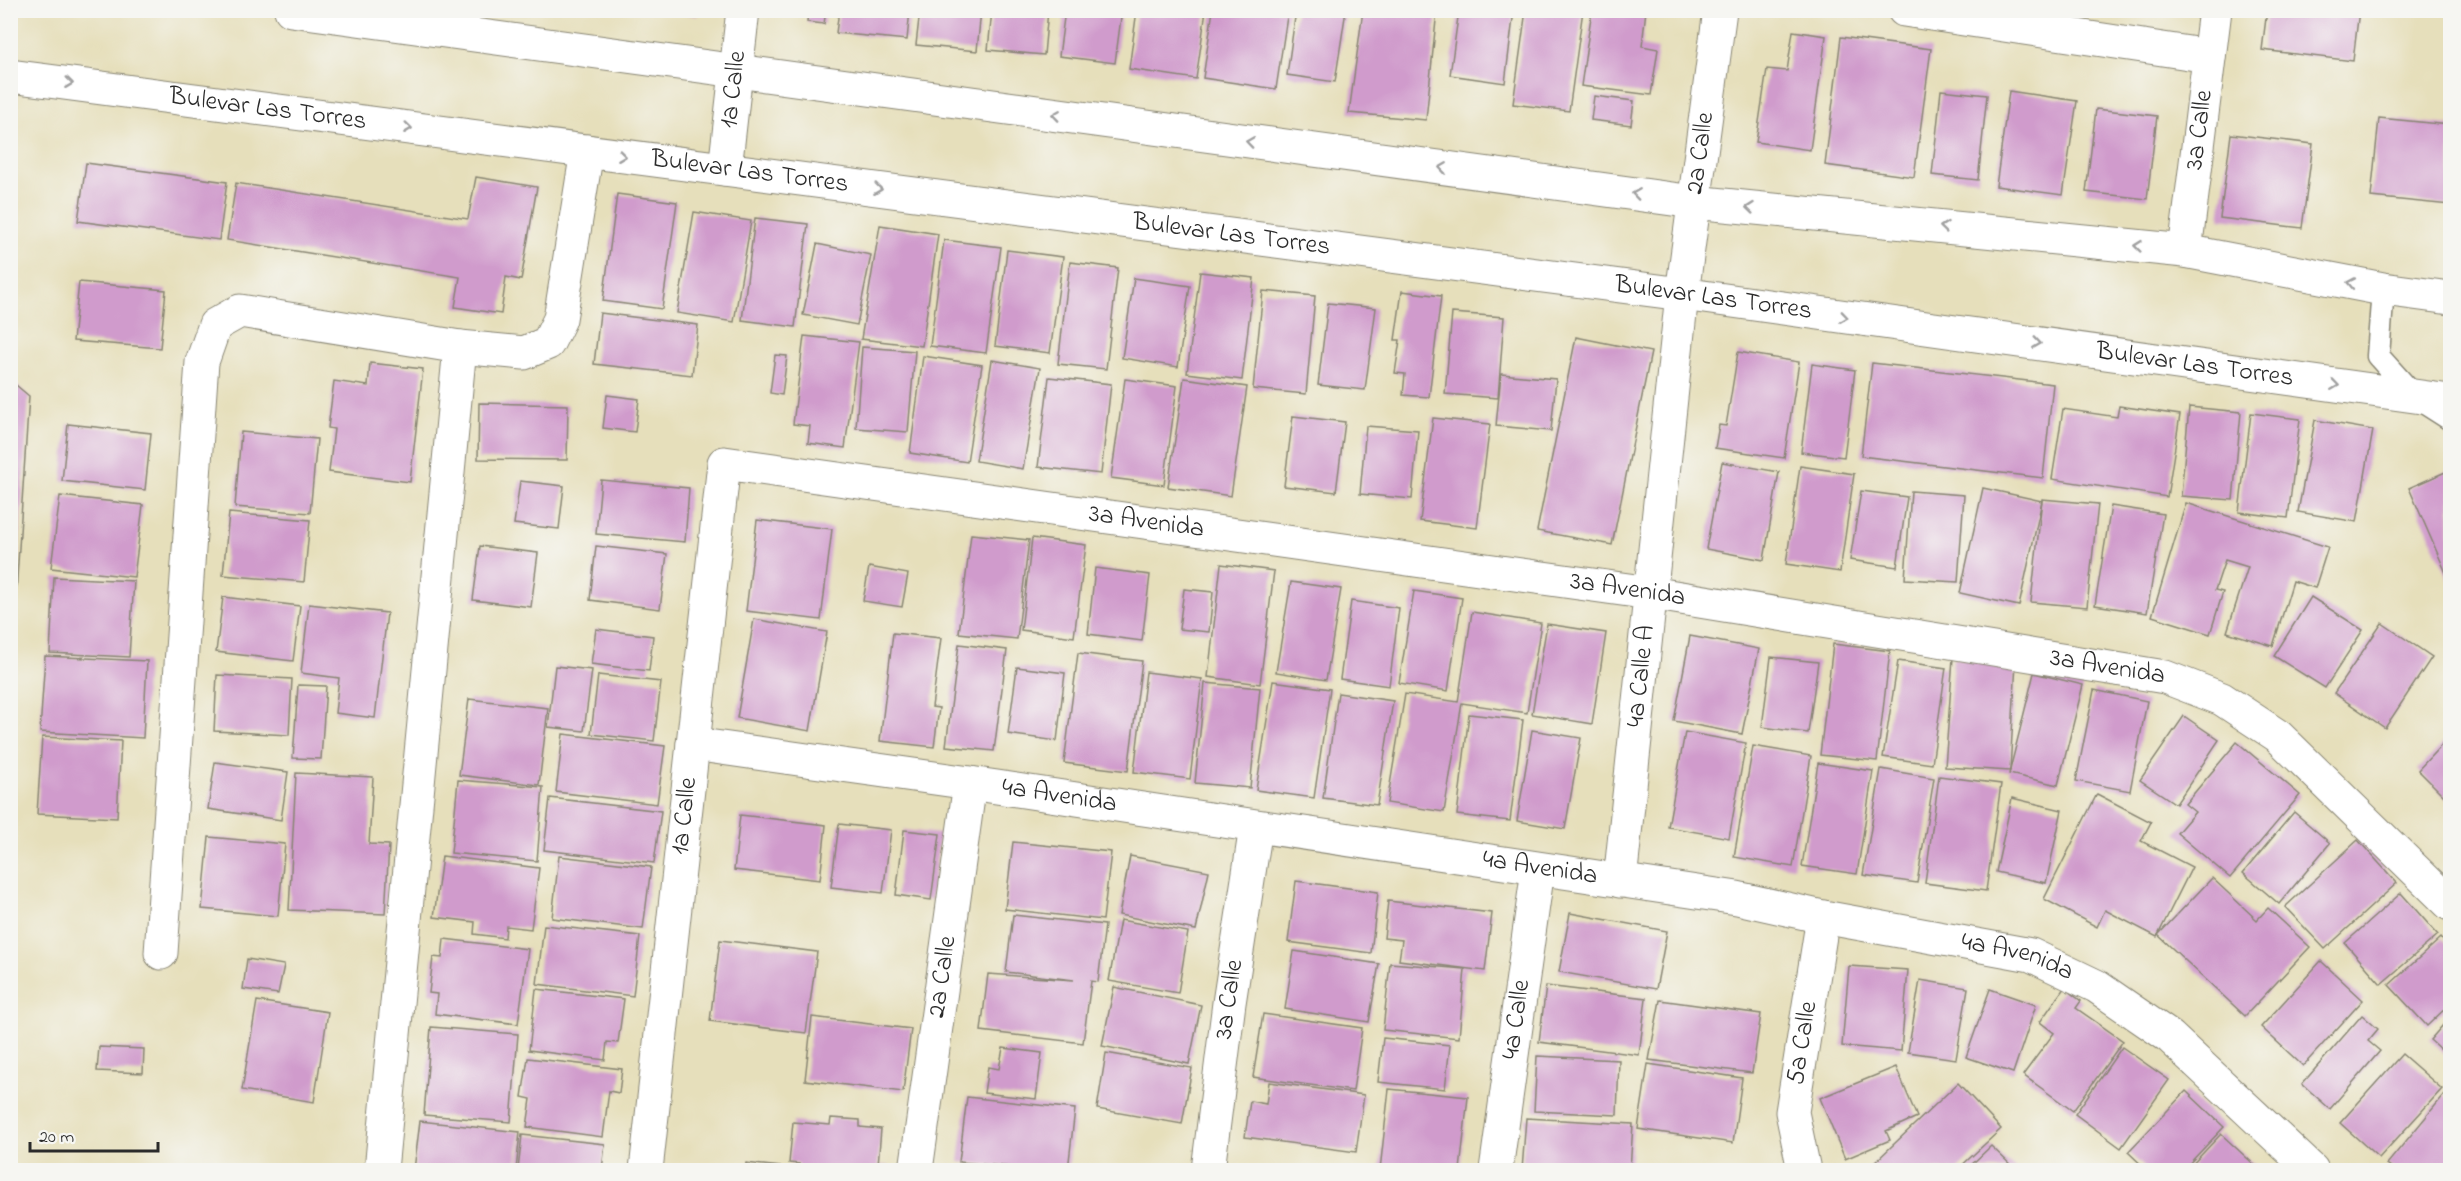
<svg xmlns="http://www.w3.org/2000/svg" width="2461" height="1181" font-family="'Indie Flower',sans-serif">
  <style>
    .building { fill: #d09bcc }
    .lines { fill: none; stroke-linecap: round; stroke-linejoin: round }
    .service-casing { stroke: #888573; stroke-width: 25 }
    .minor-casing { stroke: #888573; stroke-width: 35 }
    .tertiary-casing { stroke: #888573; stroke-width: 35 }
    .service { stroke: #fff; stroke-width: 22 }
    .minor { stroke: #fff; stroke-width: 33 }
    .tertiary { stroke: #fff; stroke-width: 33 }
    .oneway { stroke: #a0a0a0 }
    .labels { text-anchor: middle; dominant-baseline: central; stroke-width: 5; stroke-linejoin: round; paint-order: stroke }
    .street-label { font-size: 26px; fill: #2b2b2b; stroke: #f6f6f2 }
  </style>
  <rect width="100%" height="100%" fill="#f6f6f2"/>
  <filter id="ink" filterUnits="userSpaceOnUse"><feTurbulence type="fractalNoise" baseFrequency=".0167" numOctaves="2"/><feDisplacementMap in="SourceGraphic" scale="12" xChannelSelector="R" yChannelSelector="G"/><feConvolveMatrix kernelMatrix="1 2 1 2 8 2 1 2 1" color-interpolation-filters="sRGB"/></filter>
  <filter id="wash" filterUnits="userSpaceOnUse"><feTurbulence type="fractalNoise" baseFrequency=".008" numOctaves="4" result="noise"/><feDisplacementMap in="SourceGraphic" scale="24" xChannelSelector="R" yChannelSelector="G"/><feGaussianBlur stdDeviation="1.35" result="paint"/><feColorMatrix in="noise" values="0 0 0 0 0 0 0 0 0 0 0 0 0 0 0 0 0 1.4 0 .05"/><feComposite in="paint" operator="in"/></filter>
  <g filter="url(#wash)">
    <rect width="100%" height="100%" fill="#e6dfbb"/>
    <g id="blocks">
      <!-- building -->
      <g class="building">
        <path d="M666,10H698L697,16Z"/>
        <path d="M808,10H826L824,24L807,22Z"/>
        <path d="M839,10H910L907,40L836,33Z"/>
        <path d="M920,10H981L977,51L916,45Z"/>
        <path d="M992,10H1048L1044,55L988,50Z"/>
        <path d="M1065,10H1122L1115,63L1059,56Z"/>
        <path d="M1137,10H1206L1196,79L1129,69Z"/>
        <path d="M1213,10H1288L1276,89L1203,78Z"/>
        <path d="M1296,10H1346L1335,82L1287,75Z"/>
        <path d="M1363,10H1437L1426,120L1349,113Z"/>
        <path d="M1459,10H1514L1505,83L1450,75Z"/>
        <path d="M1526,10H1583L1569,111L1513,104Z"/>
        <path d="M1592,10H1646L1642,46L1658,49L1651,95L1581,86Z"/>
        <path d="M2267,10H2359L2353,61L2262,50Z"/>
        <path d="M1793,31L1826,36L1810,150L1756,142L1767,69L1787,71Z"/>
        <path d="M1841,37L1931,49L1914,177L1825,165Z"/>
        <path d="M1941,90L1987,95L1978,180L1932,175Z"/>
        <path d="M2009,91L2077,101L2063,195L1996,186Z"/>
        <path d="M1594,96L1634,101L1631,125L1591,120Z"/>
        <path d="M2096,109L2157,116L2147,199L2086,192Z"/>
        <path d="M2379,118L2450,125V205L2371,197Z"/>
        <path d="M2231,134L2313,144L2302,228L2220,218Z"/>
        <path d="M86,163L227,182L219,240L78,221Z"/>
        <path d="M476,177L537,187L521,280L506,277L501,314L455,307L460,277L227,240L236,183L468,219Z"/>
        <path d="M617,194L677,202L662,309L603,301Z"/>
        <path d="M694,212L751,221L734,322L677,313Z"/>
        <path d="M755,218L808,224L795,327L742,320Z"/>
        <path d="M880,225L938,234L922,346L861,339Z"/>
        <path d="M944,240L1001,247L986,353L930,346Z"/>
        <path d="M817,244L871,255L857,325L803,315Z"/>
        <path d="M1007,250L1063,257L1050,353L995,346Z"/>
        <path d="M1070,262L1118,268L1106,369L1058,364Z"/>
        <path d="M1200,272L1254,278L1242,380L1187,373Z"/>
        <path d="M1134,278L1190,286L1178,367L1122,358Z"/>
        <path d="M79,282L166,290L160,348L73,341Z"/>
        <path d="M1263,291L1315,296L1306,394L1253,389Z"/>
        <path d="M1402,291L1441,296L1429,397L1403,395L1405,374L1395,373L1400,340H1395Z"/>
        <path d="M1328,303L1376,308L1365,390L1318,385Z"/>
        <path d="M600,313L698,325L692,375L594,364Z"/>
        <path d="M1452,313L1504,317L1498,398L1445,394Z"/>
        <path d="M804,336L859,342L845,448L808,443L810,426L793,424Z"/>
        <path d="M1576,337L1651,352L1612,545L1537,531Z"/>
        <path d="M862,347L915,351L908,432L856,428Z"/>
        <path d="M1738,352L1799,362L1784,458L1715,448L1719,425L1726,426Z"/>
        <path d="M775,355L787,356L782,395L770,393Z"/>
        <path d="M923,356L982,365L967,462L910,453Z"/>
        <path d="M992,360L1040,368L1023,469L976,461Z"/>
        <path d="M370,363L423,369L410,482L329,472L334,429L328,428L334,381L368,386Z"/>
        <path d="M1872,363L2053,384L2043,478L1861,456Z"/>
        <path d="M1812,364L1855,370L1844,457L1801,452Z"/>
        <path d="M1501,374L1556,379L1551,431L1496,426Z"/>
        <path d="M1049,377L1111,384L1101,474L1038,467Z"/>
        <path d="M1184,378L1247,387L1231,496L1168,487Z"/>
        <path d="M1125,379L1177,386L1164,485L1111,478Z"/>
        <path d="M10,380L29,396L12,654H10Z"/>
        <path d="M607,395L639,399L635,432L603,428Z"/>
        <path d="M479,403L568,405L567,460L478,459Z"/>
        <path d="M2119,406L2180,415L2167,497L2052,479L2063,409L2117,417Z"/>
        <path d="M2189,407L2241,412L2233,500L2181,496Z"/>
        <path d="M2251,413L2300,419L2288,518L2239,512Z"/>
        <path d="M1293,416L1345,422L1336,492L1284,486Z"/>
        <path d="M1433,418L1490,424L1477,528L1420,521Z"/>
        <path d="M2315,420L2373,430L2357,522L2298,512Z"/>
        <path d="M68,424L151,433L145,490L62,481Z"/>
        <path d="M1366,426L1418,430L1412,499L1360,494Z"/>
        <path d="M241,432L317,439L310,513L235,507Z"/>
        <path d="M1722,462L1779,472L1764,560L1706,549Z"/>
        <path d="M1800,466L1854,474L1840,572L1786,564Z"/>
        <path d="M2450,470V582L2409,488Z"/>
        <path d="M601,480L689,488L685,542L596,534Z"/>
        <path d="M520,481L564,486L559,529L514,524Z"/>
        <path d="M1983,488L2042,501L2019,606L1960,593Z"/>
        <path d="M1861,491L1907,497L1897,567L1850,560Z"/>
        <path d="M1911,491L1964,495L1958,582L1905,579Z"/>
        <path d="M60,496L143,505L134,577L51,568Z"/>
        <path d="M2042,499L2098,504L2087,607L2031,602Z"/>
        <path d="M2186,503L2328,547L2315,588L2293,581L2273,646L2227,632L2248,567L2225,560L2215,590L2223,592L2210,634L2152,616Z"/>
        <path d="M2111,506L2163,514L2147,613L2095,605Z"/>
        <path d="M229,513L310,520L304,582L223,575Z"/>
        <path d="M757,520L832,529L821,620L746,611Z"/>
        <path d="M971,534L1029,540L1017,639L959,633Z"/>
        <path d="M1032,538L1086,545L1074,637L1021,630Z"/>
        <path d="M480,546L538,553L531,607L473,600Z"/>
        <path d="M596,546L667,554L660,609L590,600Z"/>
        <path d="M1221,564L1274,571L1260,684L1208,677Z"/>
        <path d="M869,567L908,574L902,607L863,601Z"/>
        <path d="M1095,568L1150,575L1142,641L1088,634Z"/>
        <path d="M54,577L134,581L129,657L50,653Z"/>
        <path d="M1291,582L1341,589L1326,680L1276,672Z"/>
        <path d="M1184,589L1213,592L1209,632L1179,629Z"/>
        <path d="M1414,591L1462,598L1448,691L1399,683Z"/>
        <path d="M223,597L300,606L293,661L216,652Z"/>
        <path d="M2311,597L2363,630L2325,688L2274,656Z"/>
        <path d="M1351,601L1399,608L1389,686L1340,679Z"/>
        <path d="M309,604L387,613L375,718L335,713L339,678L301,673Z"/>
        <path d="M1472,612L1541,623L1527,713L1462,703L1444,812L1387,803L1405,694L1458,702Z"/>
        <path d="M754,619L827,632L810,731L737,718Z"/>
        <path d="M2382,623L2432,657L2385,728L2334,693Z"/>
        <path d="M1547,624L1606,633L1592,724L1532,714Z"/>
        <path d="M596,629L653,636L649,671L591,664Z"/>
        <path d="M893,633L941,638L932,707L939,708L934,747L880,741Z"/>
        <path d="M1690,636L1759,649L1742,734L1674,721Z"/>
        <path d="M959,644L1007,650L994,751L946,746Z"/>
        <path d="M1833,644L1890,651L1877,761L1820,755Z"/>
        <path d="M1078,653L1142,661L1128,771L1064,763Z"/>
        <path d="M45,656L147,661L143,738L40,732Z"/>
        <path d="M1771,657L1818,662L1808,733L1762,727Z"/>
        <path d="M1953,658L2016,662L2010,771L1945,767Z"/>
        <path d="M1898,661L1946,668L1932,764L1883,757Z"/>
        <path d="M555,666L592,670L584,731L548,727Z"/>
        <path d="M1017,667L1065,673L1057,741L1008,734Z"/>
        <path d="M1146,672L1202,679L1190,779L1134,772Z"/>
        <path d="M2034,673L2083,685L2058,785L2009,774Z"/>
        <path d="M217,675L292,679L289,735L214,731Z"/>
        <path d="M598,675L661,682L654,741L591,734Z"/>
        <path d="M1273,681L1330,689L1314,798L1256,790Z"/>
        <path d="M1205,683L1260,688L1250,788L1195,783Z"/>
        <path d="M298,685L326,686L321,759L293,758Z"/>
        <path d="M2094,690L2147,701L2130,791L2076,781Z"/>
        <path d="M1338,693L1393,701L1377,805L1323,798Z"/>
        <path d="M469,699L548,708L539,785L459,775Z"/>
        <path d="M1469,714L1523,720L1510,821L1457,815Z"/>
        <path d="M2184,716L2219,740L2176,804L2140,780Z"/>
        <path d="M1532,730L1581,738L1565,829L1517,821Z"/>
        <path d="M1685,732L1746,743L1729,838L1668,827Z"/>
        <path d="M563,734L665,746L657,804L556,792Z"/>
        <path d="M2450,736V802L2418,770Z"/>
        <path d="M42,737L121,741L117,818L37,814Z"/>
        <path d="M2237,742L2300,795L2230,878L2177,833L2195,812L2185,804Z"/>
        <path d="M1753,746L1811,756L1793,867L1734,857Z"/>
        <path d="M215,762L288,772L281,820L208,809Z"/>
        <path d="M1818,763L1873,771L1857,874L1802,866Z"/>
        <path d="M1881,769L1934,778L1917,883L1863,875Z"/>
        <path d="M296,773L373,777L369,844L389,845L385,914L289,910Z"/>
        <path d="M1939,776L2001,784L1986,891L1925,883Z"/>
        <path d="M458,780L543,787L537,861L451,853Z"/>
        <path d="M2097,794L2151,822L2141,841L2192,867L2157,937L2105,910L2097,927L2044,899Z"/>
        <path d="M550,798L661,811L654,863L544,850Z"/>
        <path d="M2012,798L2062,810L2046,883L1996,872Z"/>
        <path d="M2294,812L2330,843L2279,904L2243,873Z"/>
        <path d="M740,815L826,825L820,880L734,870Z"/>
        <path d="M839,824L891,830L883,893L831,887Z"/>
        <path d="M904,830L940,834L931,900L896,895Z"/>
        <path d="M209,837L285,844L278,916L202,909Z"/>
        <path d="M2358,840L2397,883L2325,949L2285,907Z"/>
        <path d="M1013,842L1111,852L1103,920L1005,909Z"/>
        <path d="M442,856L539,868L531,929L506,926L505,938L474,934L475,922L434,917Z"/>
        <path d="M559,856L651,867L643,929L552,918Z"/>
        <path d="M1130,856L1209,871L1196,930L1119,915Z"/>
        <path d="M2212,878L2257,920L2268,908L2310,947L2245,1016L2158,935Z"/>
        <path d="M1296,881L1378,892L1371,953L1288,942Z"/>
        <path d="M2401,893L2438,935L2381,984L2345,943Z"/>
        <path d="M1388,901L1492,913L1485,971L1399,960L1402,940L1384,938Z"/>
        <path d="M1570,913L1667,931L1656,989L1559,972Z"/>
        <path d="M1013,915L1105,925L1098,982L1091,981L1083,1043L981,1031L988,974L1074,980L1006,972Z"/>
        <path d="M1120,920L1188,932L1178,993L1109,981Z"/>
        <path d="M544,925L640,936L633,996L537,984Z"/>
        <path d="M2441,938L2450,949V1004L2427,1026L2389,985Z"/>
        <path d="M444,939L528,949L518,1024L435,1014L437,994L429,993L433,957L442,958Z"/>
        <path d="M720,940L817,952L806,1033L710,1021Z"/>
        <path d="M1294,951L1379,964L1369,1022L1285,1009Z"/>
        <path d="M247,959L284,965L278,994L243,989Z"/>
        <path d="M2321,961L2363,1000L2303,1066L2261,1027Z"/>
        <path d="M1390,963L1465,969L1459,1038L1383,1030Z"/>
        <path d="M1849,966L1908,970L1901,1051L1842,1046Z"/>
        <path d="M1920,980L1968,988L1956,1059L1908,1052Z"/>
        <path d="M1546,986L1646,998L1639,1055L1539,1042Z"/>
        <path d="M1114,987L1201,1005L1189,1064L1102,1046Z"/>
        <path d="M2064,988L2081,1001L2076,1008L2123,1041L2073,1111L2023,1075L2054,1033L2040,1022Z"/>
        <path d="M536,989L624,999L618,1043L607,1042L605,1060L529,1050Z"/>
        <path d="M1990,989L2036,1005L2013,1073L1966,1057Z"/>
        <path d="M1660,1000L1761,1014L1752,1073L1649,1060Z"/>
        <path d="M257,1001L328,1012L314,1102L242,1090Z"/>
        <path d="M1263,1014L1362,1028L1353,1091L1253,1077Z"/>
        <path d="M2362,1015L2378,1029L2368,1041L2380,1051L2330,1109L2302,1084Z"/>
        <path d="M812,1017L911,1029L903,1092L805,1080Z"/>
        <path d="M2450,1017V1058L2430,1040Z"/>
        <path d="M431,1027L518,1034L511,1122L424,1115Z"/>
        <path d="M1383,1038L1450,1045L1445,1089L1378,1082Z"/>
        <path d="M99,1047L144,1049L143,1073L97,1071Z"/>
        <path d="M2122,1047L2169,1080L2121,1148L2075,1114Z"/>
        <path d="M1003,1048L1042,1053L1036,1099L984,1093L988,1067L999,1069Z"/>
        <path d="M1106,1053L1192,1068L1182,1124L1097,1109Z"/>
        <path d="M2402,1054L2442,1089L2379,1158L2340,1123Z"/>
        <path d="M1537,1056L1619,1060L1617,1115L1534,1111Z"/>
        <path d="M528,1058L622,1069L619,1093L609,1091L603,1137L527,1127L531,1099L522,1097Z"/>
        <path d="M1648,1064L1742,1078L1733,1143L1638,1129Z"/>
        <path d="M1896,1067L1917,1117L1886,1131L1890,1140L1845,1159L1820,1098Z"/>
        <path d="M1269,1082L1364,1095L1356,1152L1245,1137L1250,1101L1266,1104Z"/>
        <path d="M1958,1083L2001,1129L1957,1170H1875L1871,1166Z"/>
        <path d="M1389,1089L1468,1097L1460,1170H1380Z"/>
        <path d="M2186,1091L2224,1127L2183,1170H2147L2128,1152Z"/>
        <path d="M2444,1095L2450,1101V1170H2395L2387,1164Z"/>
        <path d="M967,1097L1075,1109L1068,1170H1043L959,1162Z"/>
        <path d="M831,1118L860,1120V1127L881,1129L878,1165L889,1166V1170H798L799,1164L789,1163L793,1122L830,1125Z"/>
        <path d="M1526,1118L1633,1124L1630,1170H1522Z"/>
        <path d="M420,1121L520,1132L516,1170H414Z"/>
        <path d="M2221,1134L2260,1170H2187Z"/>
        <path d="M522,1135L605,1144L602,1170H518Z"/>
        <path d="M1991,1146L2016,1170H1966Z"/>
        <path d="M746,1163L780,1167L779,1170H745Z"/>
      </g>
    </g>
  </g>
  <g filter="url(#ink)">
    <use href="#blocks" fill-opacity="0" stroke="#888573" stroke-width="1.5"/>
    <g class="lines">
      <defs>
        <path id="service" d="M2383,289L2378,356L2414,396L2450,419"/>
        <g id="minor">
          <path d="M1904,10L2209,56"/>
          <path id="s1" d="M725,169L743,10"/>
          <path id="s2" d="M2185,251L2215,10"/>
          <path id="s3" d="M693,744L970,783L1737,898L1823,917L2031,955L2096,986L2170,1037L2312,1170"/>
          <path id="s4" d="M1620,881L1682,294"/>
          <path d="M161,953L202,362L215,325L240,311L460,347L524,353L548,343L560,319L587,151"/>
          <path d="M381,1170L460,347"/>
          <path id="s5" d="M646,1170L724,463L1650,593L2165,677L2222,699L2278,736L2450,904"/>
          <path id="s6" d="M916,1170L970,783"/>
          <path id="s7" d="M1208,1170L1229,1003L1256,827"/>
          <path id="s8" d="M1496,1170L1538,869"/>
          <path id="s9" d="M1804,1170L1792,1112L1823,917"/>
        </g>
        <g id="tertiary">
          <path d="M291,10L1694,202L2185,251L2383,289L2450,298"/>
          <path id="s10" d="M10,76L1682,294L2450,401"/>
          <path id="s11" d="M1682,294L1720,10"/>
        </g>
      </defs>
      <!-- service casing -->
      <use href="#service" class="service-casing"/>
      <!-- minor casing -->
      <use href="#minor" class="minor-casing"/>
      <!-- tertiary casing -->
      <use href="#tertiary" class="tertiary-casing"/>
      <!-- service -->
      <use href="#service" class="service"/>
      <!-- minor -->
      <use href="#minor" class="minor"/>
      <!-- tertiary -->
      <use href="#tertiary" class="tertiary"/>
    </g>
    <!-- one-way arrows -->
    <defs><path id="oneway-chevron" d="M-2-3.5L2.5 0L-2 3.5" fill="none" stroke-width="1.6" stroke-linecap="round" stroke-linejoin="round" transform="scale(1.5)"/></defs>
    <g class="oneway">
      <use href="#oneway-chevron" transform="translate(69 83) rotate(7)"/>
      <use href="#oneway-chevron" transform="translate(1056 115) rotate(-172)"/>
      <use href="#oneway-chevron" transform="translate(408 128) rotate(7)"/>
      <use href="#oneway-chevron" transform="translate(1250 142) rotate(-172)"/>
      <use href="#oneway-chevron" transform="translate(622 156) rotate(7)"/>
      <use href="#oneway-chevron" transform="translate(1443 168) rotate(-172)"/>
      <use href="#oneway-chevron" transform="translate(878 189) rotate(7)"/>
      <use href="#oneway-chevron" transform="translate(1636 194) rotate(-172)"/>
      <use href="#oneway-chevron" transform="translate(1750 208) rotate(-174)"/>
      <use href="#oneway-chevron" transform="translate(1944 227) rotate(-174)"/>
      <use href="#oneway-chevron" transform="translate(2138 246) rotate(-174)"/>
      <use href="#oneway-chevron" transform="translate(2351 283) rotate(-169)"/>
      <use href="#oneway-chevron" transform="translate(1844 317) rotate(8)"/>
      <use href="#oneway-chevron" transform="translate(2037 343) rotate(8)"/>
      <use href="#oneway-chevron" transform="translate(2335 385) rotate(8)"/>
    </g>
  </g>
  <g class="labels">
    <!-- street labels -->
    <g class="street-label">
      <text stroke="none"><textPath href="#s1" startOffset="80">1a Calle</textPath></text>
      <text stroke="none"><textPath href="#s10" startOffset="260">Bulevar Las Torres</textPath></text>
      <text stroke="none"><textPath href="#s2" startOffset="122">3a Calle</textPath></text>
      <text stroke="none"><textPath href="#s11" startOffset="142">2a Calle</textPath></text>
      <text stroke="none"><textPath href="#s10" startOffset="746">Bulevar Las Torres</textPath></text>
      <text stroke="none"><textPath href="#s10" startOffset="1232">Bulevar Las Torres</textPath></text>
      <text stroke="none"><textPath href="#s10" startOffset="1718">Bulevar Las Torres</textPath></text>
      <text stroke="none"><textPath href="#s10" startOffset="2204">Bulevar Las Torres</textPath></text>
      <text stroke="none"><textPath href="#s5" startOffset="1138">3a Avenida</textPath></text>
      <text stroke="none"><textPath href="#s5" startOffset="1624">3a Avenida</textPath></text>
      <text stroke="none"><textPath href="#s5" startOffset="2110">3a Avenida</textPath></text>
      <text stroke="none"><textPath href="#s4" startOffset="206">4a Calle A</textPath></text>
      <text stroke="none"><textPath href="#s3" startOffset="370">4a Avenida</textPath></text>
      <text stroke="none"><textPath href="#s5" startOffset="356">1a Calle</textPath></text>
      <text stroke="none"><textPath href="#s3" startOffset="856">4a Avenida</textPath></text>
      <text stroke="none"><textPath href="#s3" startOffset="1342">4a Avenida</textPath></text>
      <text stroke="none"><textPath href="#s6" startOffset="195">2a Calle</textPath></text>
      <text stroke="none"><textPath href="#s7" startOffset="172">3a Calle</textPath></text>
      <text stroke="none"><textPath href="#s8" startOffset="152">4a Calle</textPath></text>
      <text stroke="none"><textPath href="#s9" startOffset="129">5a Calle</textPath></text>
    </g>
  </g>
  <!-- margin -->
  <rect width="2461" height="1181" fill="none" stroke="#f6f6f2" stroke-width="36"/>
  <!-- scale -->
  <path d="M30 1142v9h128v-9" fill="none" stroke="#2b2b2b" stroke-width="3"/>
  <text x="39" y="1142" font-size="18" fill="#2b2b2b" stroke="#f6f6f2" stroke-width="4.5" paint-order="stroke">20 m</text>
</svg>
